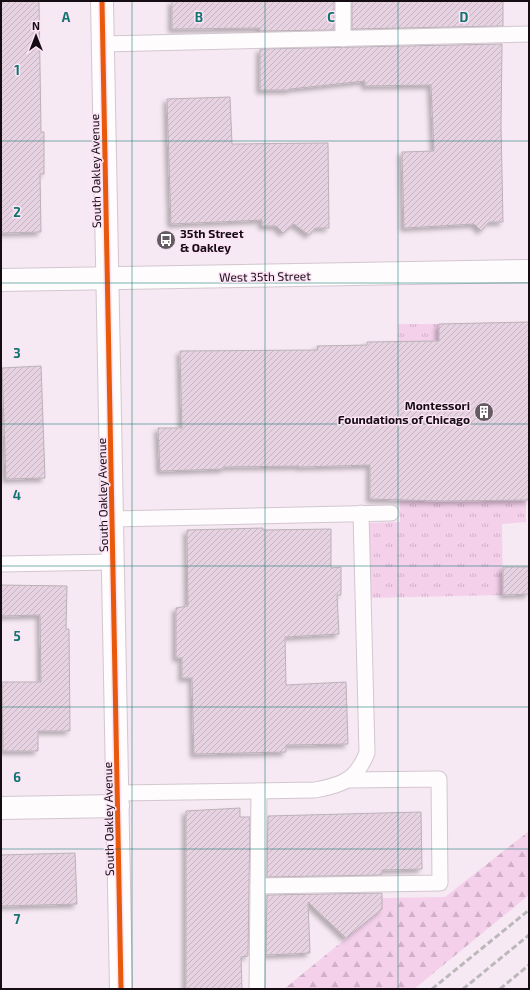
<svg xmlns="http://www.w3.org/2000/svg" width="530" height="990" font-family="'Exo 2',sans-serif">
  <style>
    .grass { fill: url(#grass-tufts) }
    .forest { fill: url(#forest-firs) }
    .building { fill: url(#building-hatch); stroke: #bcb1b9; filter: url(#shadow) }
    .lines { fill: none; stroke-linecap: round; stroke-linejoin: round }
    .lane-casing { stroke: #d2c7cf; stroke-width: 17 }
    .street-casing { stroke: #d2c7cf; stroke-width: 24 }
    .secondary-casing { stroke: #d2c7cf; stroke-width: 24 }
    .lane { stroke: #fefcfd; stroke-width: 15 }
    .street { stroke: #fefcfd; stroke-width: 22 }
    .secondary { stroke: #fefcfd; stroke-width: 22 }
    .rail { stroke: #bbb8ba; stroke-width: 3; stroke-dasharray: 6 3; stroke-linecap: butt }
    .cycleway-casing { stroke: #fde3f6; stroke-width: 8 }
    .cycleway { stroke: #e8590c; stroke-width: 5 }
    .grid { fill: none; stroke: #0f766e; stroke-width: 1; stroke-opacity: 0.55 }
    .labels { text-anchor: middle; dominant-baseline: central; stroke-width: 3; stroke-linejoin: round; paint-order: stroke }
    .street-label { font-size: 12px; fill: #150d13; stroke: #fde3f6 }
    .poi-label { font-size: 12px; font-weight: bold; fill: #150d13; stroke: #fde3f6; text-anchor: start }
    .grid-label { font-size: 13px; text-anchor: middle; font-weight: bold; fill: #0f766e; stroke: #fde3f6; stroke-width: 3; stroke-linejoin: round; paint-order: stroke }
  </style>
  <defs>
    <pattern id="grass-tufts" width="24" height="20" patternUnits="userSpaceOnUse"><rect width="24" height="20" fill="#f4d0eb"/><path d="M3 7l-1-3M5 7V3M7 7l1-3M15 17l-1-3M17 17v-4M19 17l1-3" fill="none" stroke="#d0b1c9"/></pattern>
    <pattern id="forest-firs" width="22" height="20" patternUnits="userSpaceOnUse"><rect width="22" height="20" fill="#f4d0eb"/><path d="M5 1l3.5 6h-7zM16 11l3.5 6h-7z" fill="#d0b1c9"/></pattern>
    <pattern id="building-hatch" width="6" height="6" patternUnits="userSpaceOnUse"><rect width="6" height="6" fill="#e6d2e1"/><path d="M-1 1l2-2M0 6l6-6M5 7l2-2" fill="none" stroke="#c4b3c0"/></pattern>
    <filter id="shadow"><feDropShadow dx="-3.5" dy="3.5" stdDeviation="2" flood-color="#0004"/></filter>
  </defs>
  <rect width="100%" height="100%" fill="#f7e9f3"/>
  <!-- grass -->
  <path class="grass" d="M398,324H439L441,501L526,500V522L502,524L503,595L369,598L368,523L400,522Z"/>
  <!-- forest -->
  <path class="forest" d="M529,831V895L414,989H284L382,909V898L445,897Z"/>
  <!-- building -->
  <g class="building">
    <path d="M1,1H39L41,132H44V174H40L41,232L1,233Z"/>
    <path d="M172,1H334V30L260,31V28L172,29Z"/>
    <path d="M352,1H503V26L352,29Z"/>
    <path d="M502,44L501,125L503,222H489L481,231L474,224L404,228L402,152L434,151L431,85L365,86V81L290,89V90H260V49Z"/>
    <path d="M230,97L232,144L328,143L329,228H315L309,235L294,224L283,233L276,226H262V220L171,224L167,99Z"/>
    <path d="M529,322V500L441,501L370,499V465L299,467V466L224,467V469L160,471L158,428H182L180,351L318,350L317,346L367,345V342L439,341V324Z"/>
    <path d="M41,366L45,478L6,479L2,368Z"/>
    <path d="M263,528V530L331,529V568L341,567V595H337L339,634L285,637L286,685L346,682L348,744L286,745V752L194,754L192,678H182V658H176V608L188,606L187,530Z"/>
    <path d="M503,567H529V594L503,595Z"/>
    <path d="M1,585L67,586L66,629H69L70,731H38V751H3L2,682H41L40,615L1,616Z"/>
    <path d="M240,808V817H250L248,956L241,957L242,989H186V811Z"/>
    <path d="M421,812L422,869L382,870V875L267,877L268,816Z"/>
    <path d="M75,853L77,904L1,906V855Z"/>
    <path d="M382,893V909L346,938L308,902L310,953L266,955L267,895Z"/>
  </g>
  <g class="lines">
    <defs>
      <g id="lane">
        <path d="M343,1V39"/>
        <path d="M103,44L529,34"/>
        <path d="M112,519L391,513"/>
        <path d="M1,564L113,562"/>
        <path d="M118,793L315,790C343,785 356,780 367,753L361,513"/>
        <path d="M258,886L440,883L439,779L347,780"/>
        <path d="M257,989L259,791"/>
      </g>
      <g id="street">
        <path d="M102,1L121,989"/>
        <path d="M1,808L118,806"/>
      </g>
      <path id="secondary" d="M1,280L529,271"/>
    </defs>
    <!-- lane casing -->
    <use href="#lane" class="lane-casing"/>
    <!-- street casing -->
    <use href="#street" class="street-casing"/>
    <!-- secondary casing -->
    <use href="#secondary" class="secondary-casing"/>
    <!-- lane -->
    <use href="#lane" class="lane"/>
    <!-- street -->
    <use href="#street" class="street"/>
    <!-- secondary -->
    <use href="#secondary" class="secondary"/>
    <!-- rail -->
    <g class="rail">
      <path d="M432,989L529,910"/>
      <path d="M463,989L529,935"/>
      <path d="M500,989L529,965"/>
    </g>
    <defs>
      <path id="cycleway" d="M102,1L121,989"/>
    </defs>
    <!-- cycleway casing -->
    <use href="#cycleway" class="cycleway-casing"/>
    <!-- cycleway -->
    <use href="#cycleway" class="cycleway"/>
  </g>
  <!-- grid -->
  <path class="grid" d="M132,1V989M265,1V989M398,1V989M1,141H529M1,283H529M1,424H529M1,566H529M1,707H529M1,849H529"/>
  <!-- icons -->
  <defs>
    <symbol id="bus-disc" viewBox="-11 -11 22 22"><circle r="9.5" fill="#645a61" stroke="#fde3f6"/><path d="M-5-6H5V4H4V6H2V4H-2V6H-4V4H-5ZM-3.5-4V0h7V-4ZM-3.5 1.2v1.5H-2V1.2ZM2 1.2v1.5H3.5V1.2Z" fill="#fff"/></symbol>
    <symbol id="building-disc" viewBox="-11 -11 22 22"><circle r="9.5" fill="#645a61" stroke="#fde3f6"/><path d="M-4-6H4V6H1V3H-1V6H-4ZM-2.5-4.3h1.7v1.8h-1.7ZM.8-4.3h1.7v1.8H.8ZM-2.5-1h1.7V.8h-1.7ZM.8-1h1.7V.8H.8Z" fill="#fff"/></symbol>
  </defs>
  <g fill-rule="evenodd">
    <use href="#bus-disc" x="155" y="229" width="22" height="22"/>
    <use href="#building-disc" x="473" y="401" width="22" height="22"/>
  </g>
  <g class="labels">
    <!-- street labels -->
    <g class="street-label">
      <text transform="translate(95 171) rotate(-91)">South Oakley Avenue</text>
      <text transform="translate(265 276) rotate(-1)">West 35th Street</text>
      <text transform="translate(102 495) rotate(-91)">South Oakley Avenue</text>
      <text transform="translate(108 819) rotate(-91)">South Oakley Avenue</text>
    </g>
    <!-- poi labels -->
    <g class="poi-label">
      <text x="180" y="233">35th Street<tspan x="180" dy="14">&amp; Oakley</tspan></text>
      <text x="470" y="405" text-anchor="end">Montessori<tspan x="470" dy="14">Foundations of Chicago</tspan></text>
    </g>
  </g>
  <g class="grid-label">
    <text x="66" y="22">A</text>
    <text x="199" y="22">B</text>
    <text x="331" y="22">C</text>
    <text x="464" y="22">D</text>
    <text x="17" y="75">1</text>
    <text x="17" y="217">2</text>
    <text x="17" y="358">3</text>
    <text x="17" y="500">4</text>
    <text x="17" y="641">5</text>
    <text x="17" y="782">6</text>
    <text x="17" y="924">7</text>
  </g>
  <!-- border -->
  <rect width="530" height="990" fill="none" stroke="#150d13" stroke-width="4"/>
  <!-- north arrow -->
  <g transform="translate(36 36)" stroke="#fde3f6" stroke-width="3" paint-order="stroke">
  <path d="M0-3L7 15L0 10L-7 15Z" fill="#150d13"/>
  <text y="-6" font-size="11" font-weight="bold" text-anchor="middle" fill="#150d13">N</text>
  </g>
</svg>
